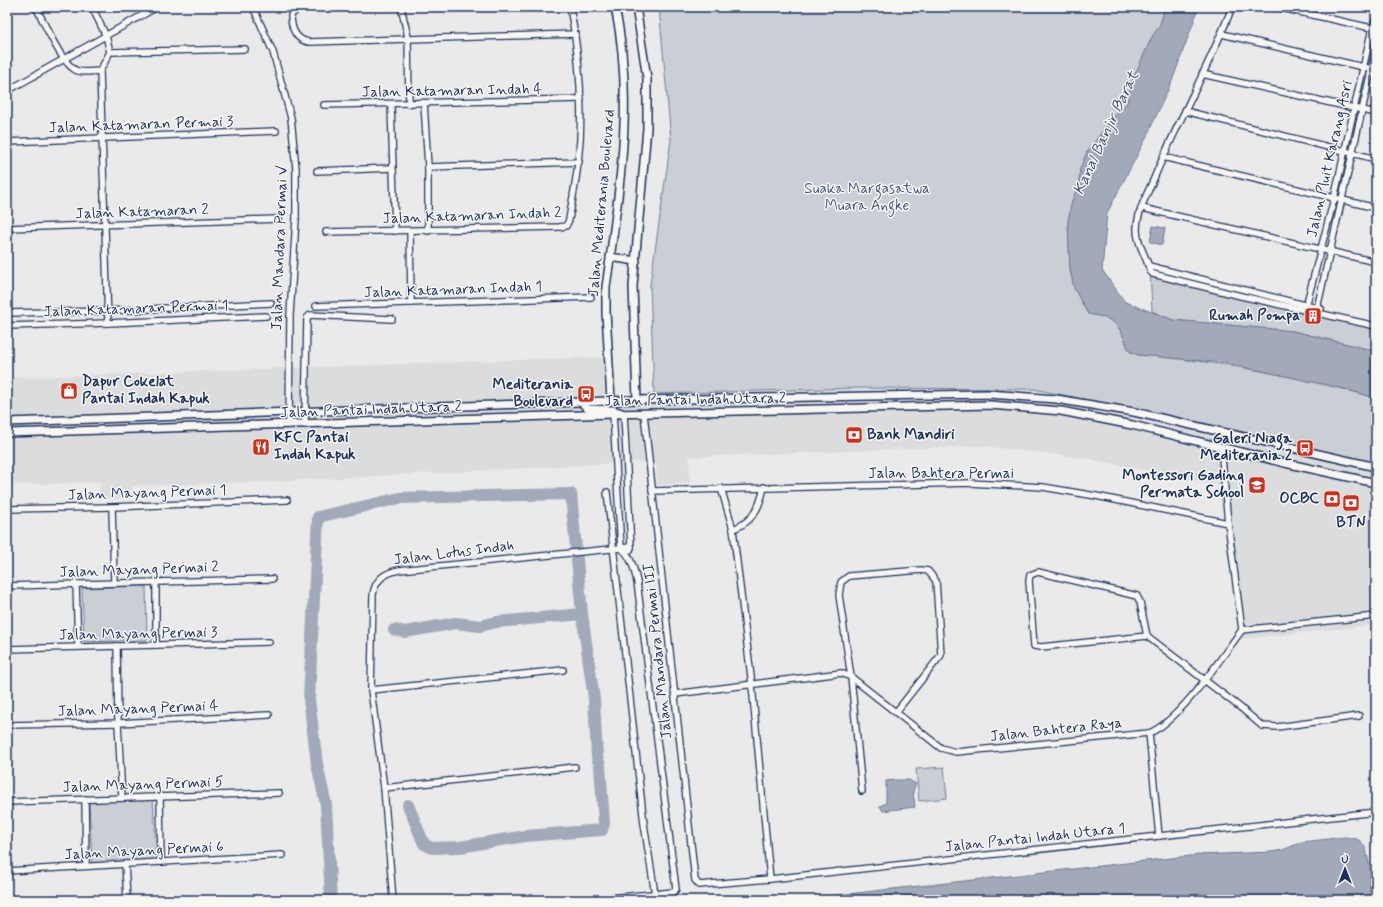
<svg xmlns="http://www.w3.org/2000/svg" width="1383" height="907" font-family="Mynerve,sans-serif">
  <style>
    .built { fill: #dadcde }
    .green { fill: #caced5; stroke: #727e9a }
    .water { fill: #a2aaba; stroke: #6c7995 }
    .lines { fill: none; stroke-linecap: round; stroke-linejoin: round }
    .river { stroke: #a2aaba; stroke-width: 12 }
    .minor-casing { stroke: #1b2f5e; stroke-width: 8 }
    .tertiary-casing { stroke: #1b2f5e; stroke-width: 10 }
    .minor { stroke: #f6f6f2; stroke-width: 5.5 }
    .tertiary { stroke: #f6f6f2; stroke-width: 7 }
    .labels { text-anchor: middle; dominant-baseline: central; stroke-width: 3; stroke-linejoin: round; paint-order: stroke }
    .street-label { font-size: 15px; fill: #1b2f5e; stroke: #f6f6f2 }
    .park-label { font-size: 15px; fill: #47577c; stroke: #f6f6f2 }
    .poi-label { font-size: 15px; font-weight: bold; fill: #1b2f5e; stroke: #f6f6f2; text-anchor: end }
    .water-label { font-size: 16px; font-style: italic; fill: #44547a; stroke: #f6f6f2 }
  </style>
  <rect width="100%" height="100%" fill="#e9eae9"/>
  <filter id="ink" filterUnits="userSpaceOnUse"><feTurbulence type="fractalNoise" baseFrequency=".025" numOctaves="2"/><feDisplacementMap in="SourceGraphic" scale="8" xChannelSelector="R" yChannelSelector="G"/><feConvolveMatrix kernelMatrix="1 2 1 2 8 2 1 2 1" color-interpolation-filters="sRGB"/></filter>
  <g filter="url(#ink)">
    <!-- built -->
    <path class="built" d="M603,357L605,395L856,388L1034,389L1215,426L1376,463V625L1242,639L1223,486L1085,458L982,446L689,457L690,483L657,485L656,461L286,481L133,486L132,498L100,499V482L7,485V378Z"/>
    <!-- green -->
    <g class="green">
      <path d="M659,7H1165L1160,25L1152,37L1132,81L1127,103L1112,119L1087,152L1080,169L1079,184L1072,201L1068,222L1070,269L1074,288L1088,314C1116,318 1120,325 1129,351L1138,355C1219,361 1298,376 1376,398V463L1215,426L1034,389L856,388L654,394L650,285L671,140Z"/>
      <path d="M1150,266L1376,328V351L1293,331L1173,320L1152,311Z"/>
      <path d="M146,586L147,640L84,642L82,588Z"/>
      <path d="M944,767L947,798L919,801L916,769Z"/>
      <path d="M153,799L157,861L92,865L89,802Z"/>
    </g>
    <!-- water -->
    <g class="water">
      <path d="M1165,7H1199L1172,81L1146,138L1107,213L1102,270L1125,302L1173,320L1293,331L1376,351V398L1345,389L1225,363L1138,355L1129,351C1120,325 1116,318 1088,314L1074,288L1070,269L1068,222L1072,201L1079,184L1080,169L1087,152L1112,119L1127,103L1132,81L1152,37L1160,25Z"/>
      <path d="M1153,226L1165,228L1162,245L1150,242Z"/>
      <path d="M897,780H909L916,784L913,791L915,807L883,811L880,806L886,803V781Z"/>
      <path d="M1345,837C1351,838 1358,838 1362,843C1371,853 1371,887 1369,900H793L1199,855L1271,852L1283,850L1302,842Z"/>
    </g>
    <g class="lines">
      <!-- river -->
      <g class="river">
        <path d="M394,630L405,632L456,623L480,626L497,622L582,614"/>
        <path d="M331,900L326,805L317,764L309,699L318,517L400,498L571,494L582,614L594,699L597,757L600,766L604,823L602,830L525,836L460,847L432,848L424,844L408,805"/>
      </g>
      <defs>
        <g id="minor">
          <path d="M36,7C44,22 62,66 78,71C85,73 93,71 100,71L110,52L106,36L92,7"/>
          <path d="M253,7L273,52L291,118L296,169V219L290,315L289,425"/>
          <path d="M300,7L291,15C291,27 295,40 309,42L576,34"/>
          <path d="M401,7L408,37L409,104"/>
          <path d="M1232,7C1210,65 1179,119 1155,176C1148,193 1137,211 1137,230C1137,245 1147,257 1150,271L1153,274L1241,296L1376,326"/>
          <path d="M1277,7L1376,29"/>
          <path d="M1222,34L1376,70"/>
          <path d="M110,52L245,49"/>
          <path d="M100,71L108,323"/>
          <path d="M1202,74L1376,113"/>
          <path d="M7,91L157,7"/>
          <path d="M424,103L428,167V231"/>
          <path d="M324,105L581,99"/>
          <path d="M391,105L395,231"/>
          <path d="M1185,111L1376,159"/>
          <path d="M7,142L276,131"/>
          <path d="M1163,157L1376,208"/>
          <path d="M428,167L579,162"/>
          <path d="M317,171L392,168"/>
          <path d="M1142,208L1376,262"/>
          <path d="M7,228L278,219"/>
          <path d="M410,231L411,303"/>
          <path d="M326,232L559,227L566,226L569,220C572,201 576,182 578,163C584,111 580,58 570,7"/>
          <path d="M1149,266L1321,309"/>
          <path d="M316,306L591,297"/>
          <path d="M1305,310L1334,199L1372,28L1376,19"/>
          <path d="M7,313L107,311L271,303"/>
          <path d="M1316,313L1376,49"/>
          <path d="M7,326L108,323L266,316"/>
          <path d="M624,414L631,547L630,550"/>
          <path d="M644,414L695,880L699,885L770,879L1376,812"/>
          <path d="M305,425L307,318L310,315L392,319"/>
          <path d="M1221,447L1228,523L1242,630"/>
          <path d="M721,488L733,529L752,685L770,879"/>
          <path d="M652,491L970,483L1043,487L1096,496L1228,523"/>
          <path d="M607,492L644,824L655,894"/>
          <path d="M112,507L114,582"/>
          <path d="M7,509L112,507L287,500"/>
          <path d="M733,529C753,522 760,507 764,487"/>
          <path d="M156,581V645"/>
          <path d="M76,584L78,647"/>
          <path d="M7,586L272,579"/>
          <path d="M1147,636L1041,647L1034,646L1029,581L1030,575L1038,572L1137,596L1140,602L1147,636L1241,708L1262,726L1277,727L1359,716"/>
          <path d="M117,646L118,723L122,798"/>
          <path d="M7,649L269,642"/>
          <path d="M371,690L563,670"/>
          <path d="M675,694L841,673L851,677L941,748L956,752L1149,733C1179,722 1222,656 1242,630L1376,616"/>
          <path d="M7,725L118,723L269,715"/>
          <path d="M1149,733L1159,836"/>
          <path d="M384,788L575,767"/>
          <path d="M862,791L851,677L839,595L841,582L849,576L921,570L928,571L936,581L941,655L896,712"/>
          <path d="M160,796L161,862"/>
          <path d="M85,799L86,866"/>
          <path d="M7,802L279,793"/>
          <path d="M125,864L127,900"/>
          <path d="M7,871L282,855"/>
          <path d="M393,900L384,788L371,690L373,595C375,579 385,573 399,570L631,547"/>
          <path d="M587,900L674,892L676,889L637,582C634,569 632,557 621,548L613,414"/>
        </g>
        <g id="tertiary">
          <path d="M636,7L647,78V128L633,286L637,400"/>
          <path d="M610,257L636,261"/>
          <path d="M611,401L606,312V287C619,195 635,99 615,7"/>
          <path d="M582,403L588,409L613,410L622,413"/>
          <path d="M7,422L637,400L988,394L1056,399L1134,412L1376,467"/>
          <path d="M7,433L613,414L990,405L1061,411L1132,425L1285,463L1376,483"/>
        </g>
      </defs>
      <!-- minor casing -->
      <use href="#minor" class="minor-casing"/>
      <!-- tertiary casing -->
      <use href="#tertiary" class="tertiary-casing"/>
      <!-- minor -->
      <use href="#minor" class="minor"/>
      <!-- tertiary -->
      <use href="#tertiary" class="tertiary"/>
    </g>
  </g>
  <!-- icons -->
  <defs>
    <symbol id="building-square" viewBox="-11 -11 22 22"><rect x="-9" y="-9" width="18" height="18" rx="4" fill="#c8321e" stroke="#f6f6f2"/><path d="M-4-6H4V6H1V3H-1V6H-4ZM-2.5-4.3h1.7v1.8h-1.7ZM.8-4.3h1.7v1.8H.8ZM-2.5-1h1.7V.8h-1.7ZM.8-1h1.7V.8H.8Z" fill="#fff"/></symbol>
    <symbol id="shop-square" viewBox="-11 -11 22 22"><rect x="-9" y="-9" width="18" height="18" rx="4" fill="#c8321e" stroke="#f6f6f2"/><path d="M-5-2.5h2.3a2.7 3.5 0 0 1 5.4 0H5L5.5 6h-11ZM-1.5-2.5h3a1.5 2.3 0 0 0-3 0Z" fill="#fff"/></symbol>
    <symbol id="bus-square" viewBox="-11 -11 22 22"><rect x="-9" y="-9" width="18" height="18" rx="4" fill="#c8321e" stroke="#f6f6f2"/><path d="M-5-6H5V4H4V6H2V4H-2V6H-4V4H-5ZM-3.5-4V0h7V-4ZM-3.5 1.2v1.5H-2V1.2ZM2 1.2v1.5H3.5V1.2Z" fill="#fff"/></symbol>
    <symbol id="bank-square" viewBox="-11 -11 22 22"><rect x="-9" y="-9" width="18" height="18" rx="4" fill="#c8321e" stroke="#f6f6f2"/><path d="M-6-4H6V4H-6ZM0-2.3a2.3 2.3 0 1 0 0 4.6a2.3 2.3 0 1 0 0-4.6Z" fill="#fff"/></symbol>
    <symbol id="restaurant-square" viewBox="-11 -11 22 22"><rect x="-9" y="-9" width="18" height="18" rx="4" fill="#c8321e" stroke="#f6f6f2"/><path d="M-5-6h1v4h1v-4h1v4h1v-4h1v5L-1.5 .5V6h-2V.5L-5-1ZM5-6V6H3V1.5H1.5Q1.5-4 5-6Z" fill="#fff"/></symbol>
    <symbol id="school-square" viewBox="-11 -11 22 22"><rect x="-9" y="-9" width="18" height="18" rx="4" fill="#c8321e" stroke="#f6f6f2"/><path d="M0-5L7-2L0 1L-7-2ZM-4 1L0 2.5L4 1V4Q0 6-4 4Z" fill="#fff"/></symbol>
  </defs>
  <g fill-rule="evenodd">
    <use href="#building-square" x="1303" y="306" width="20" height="20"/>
    <use href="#shop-square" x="59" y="381" width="20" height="20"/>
    <use href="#bus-square" x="576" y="384" width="20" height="20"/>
    <use href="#bank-square" x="844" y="425" width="20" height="20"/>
    <use href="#restaurant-square" x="251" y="437" width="20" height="20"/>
    <use href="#bus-square" x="1295" y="438" width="20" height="20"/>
    <use href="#school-square" x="1247" y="475" width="20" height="20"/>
    <use href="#bank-square" x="1322" y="489" width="20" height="20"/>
    <use href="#bank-square" x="1341" y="493" width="20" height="20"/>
  </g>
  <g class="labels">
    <!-- street labels -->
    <g class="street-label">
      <text transform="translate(452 91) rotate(-1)">Jalan Katamaran Indah 4</text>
      <text transform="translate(141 125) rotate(-2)">Jalan Katamaran Permai 3</text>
      <text transform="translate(1330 159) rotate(-77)">Jalan Pluit Karang Asri</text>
      <text transform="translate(602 203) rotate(-85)">Jalan Mediterania Boulevard</text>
      <text transform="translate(142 212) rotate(-2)">Jalan Katamaran 2</text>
      <text transform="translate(472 216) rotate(-2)">Jalan Katamaran Indah 2</text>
      <text transform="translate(280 248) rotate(-88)">Jalan Mandara Permai V</text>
      <text transform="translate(453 290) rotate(-2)">Jalan Katamaran Indah 1</text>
      <text transform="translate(136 309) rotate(-2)">Jalan Katamaran Permai 1</text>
      <text transform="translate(695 400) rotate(-1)">Jalan Pantai Indah Utara 2</text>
      <text transform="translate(371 410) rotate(-2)">Jalan Pantai Indah Utara 2</text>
      <text x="941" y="474">Jalan Bahtera Permai</text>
      <text transform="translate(147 493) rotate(-2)">Jalan Mayang Permai 1</text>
      <text transform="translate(454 553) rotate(-7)">Jalan Lotus Indah</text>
      <text transform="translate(139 570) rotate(-2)">Jalan Mayang Permai 2</text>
      <text transform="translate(138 634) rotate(-1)">Jalan Mayang Permai 3</text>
      <text transform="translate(658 651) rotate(-96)">Jalan Mandara Permai III</text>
      <text transform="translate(138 709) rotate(-2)">Jalan Mayang Permai 4</text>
      <text transform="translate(1056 730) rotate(-6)">Jalan Bahtera Raya</text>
      <text transform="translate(143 785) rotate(-2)">Jalan Mayang Permai 5</text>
      <text transform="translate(1035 838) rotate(-6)">Jalan Pantai Indah Utara 1</text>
      <text transform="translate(144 851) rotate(-3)">Jalan Mayang Permai 6</text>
    </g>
    <!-- park labels -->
    <g class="park-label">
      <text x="867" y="189">Suaka Margasatwa<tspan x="867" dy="17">Muara Angke</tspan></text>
    </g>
    <!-- poi labels -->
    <g class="poi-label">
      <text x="1300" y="316">Rumah Pompa</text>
      <text x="82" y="382" text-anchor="start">Dapur Cokelat<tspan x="82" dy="17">Pantai Indah Kapuk</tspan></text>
      <text x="573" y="385">Mediterania<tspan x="573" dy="17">Boulevard</tspan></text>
      <text x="867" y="435" text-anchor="start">Bank Mandiri</text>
      <text x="274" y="438" text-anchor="start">KFC Pantai<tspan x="274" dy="17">Indah Kapuk</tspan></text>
      <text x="1292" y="439">Galeri Niaga<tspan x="1292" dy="17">Mediterania 2</tspan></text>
      <text x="1244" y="476">Montessori Gading<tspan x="1244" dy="17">Permata School</tspan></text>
      <text x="1319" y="499">OCBC</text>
      <text x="1351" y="523" text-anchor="middle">BTN</text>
    </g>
    <!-- water labels -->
    <g class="water-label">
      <text transform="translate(1106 133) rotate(-65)">Kanal Banjir Barat</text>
    </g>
  </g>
  <!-- margin -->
  <rect width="1383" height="907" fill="none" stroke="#f6f6f2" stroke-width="24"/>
  <rect x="12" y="12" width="1359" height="883" fill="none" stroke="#1b2f5e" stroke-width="1.5" filter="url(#ink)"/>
  <!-- north arrow -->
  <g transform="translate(1345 869)" stroke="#f6f6f2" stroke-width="3" paint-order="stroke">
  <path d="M0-3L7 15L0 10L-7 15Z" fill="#1b2f5e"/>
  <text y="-6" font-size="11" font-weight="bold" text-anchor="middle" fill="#1b2f5e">U</text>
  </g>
</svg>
